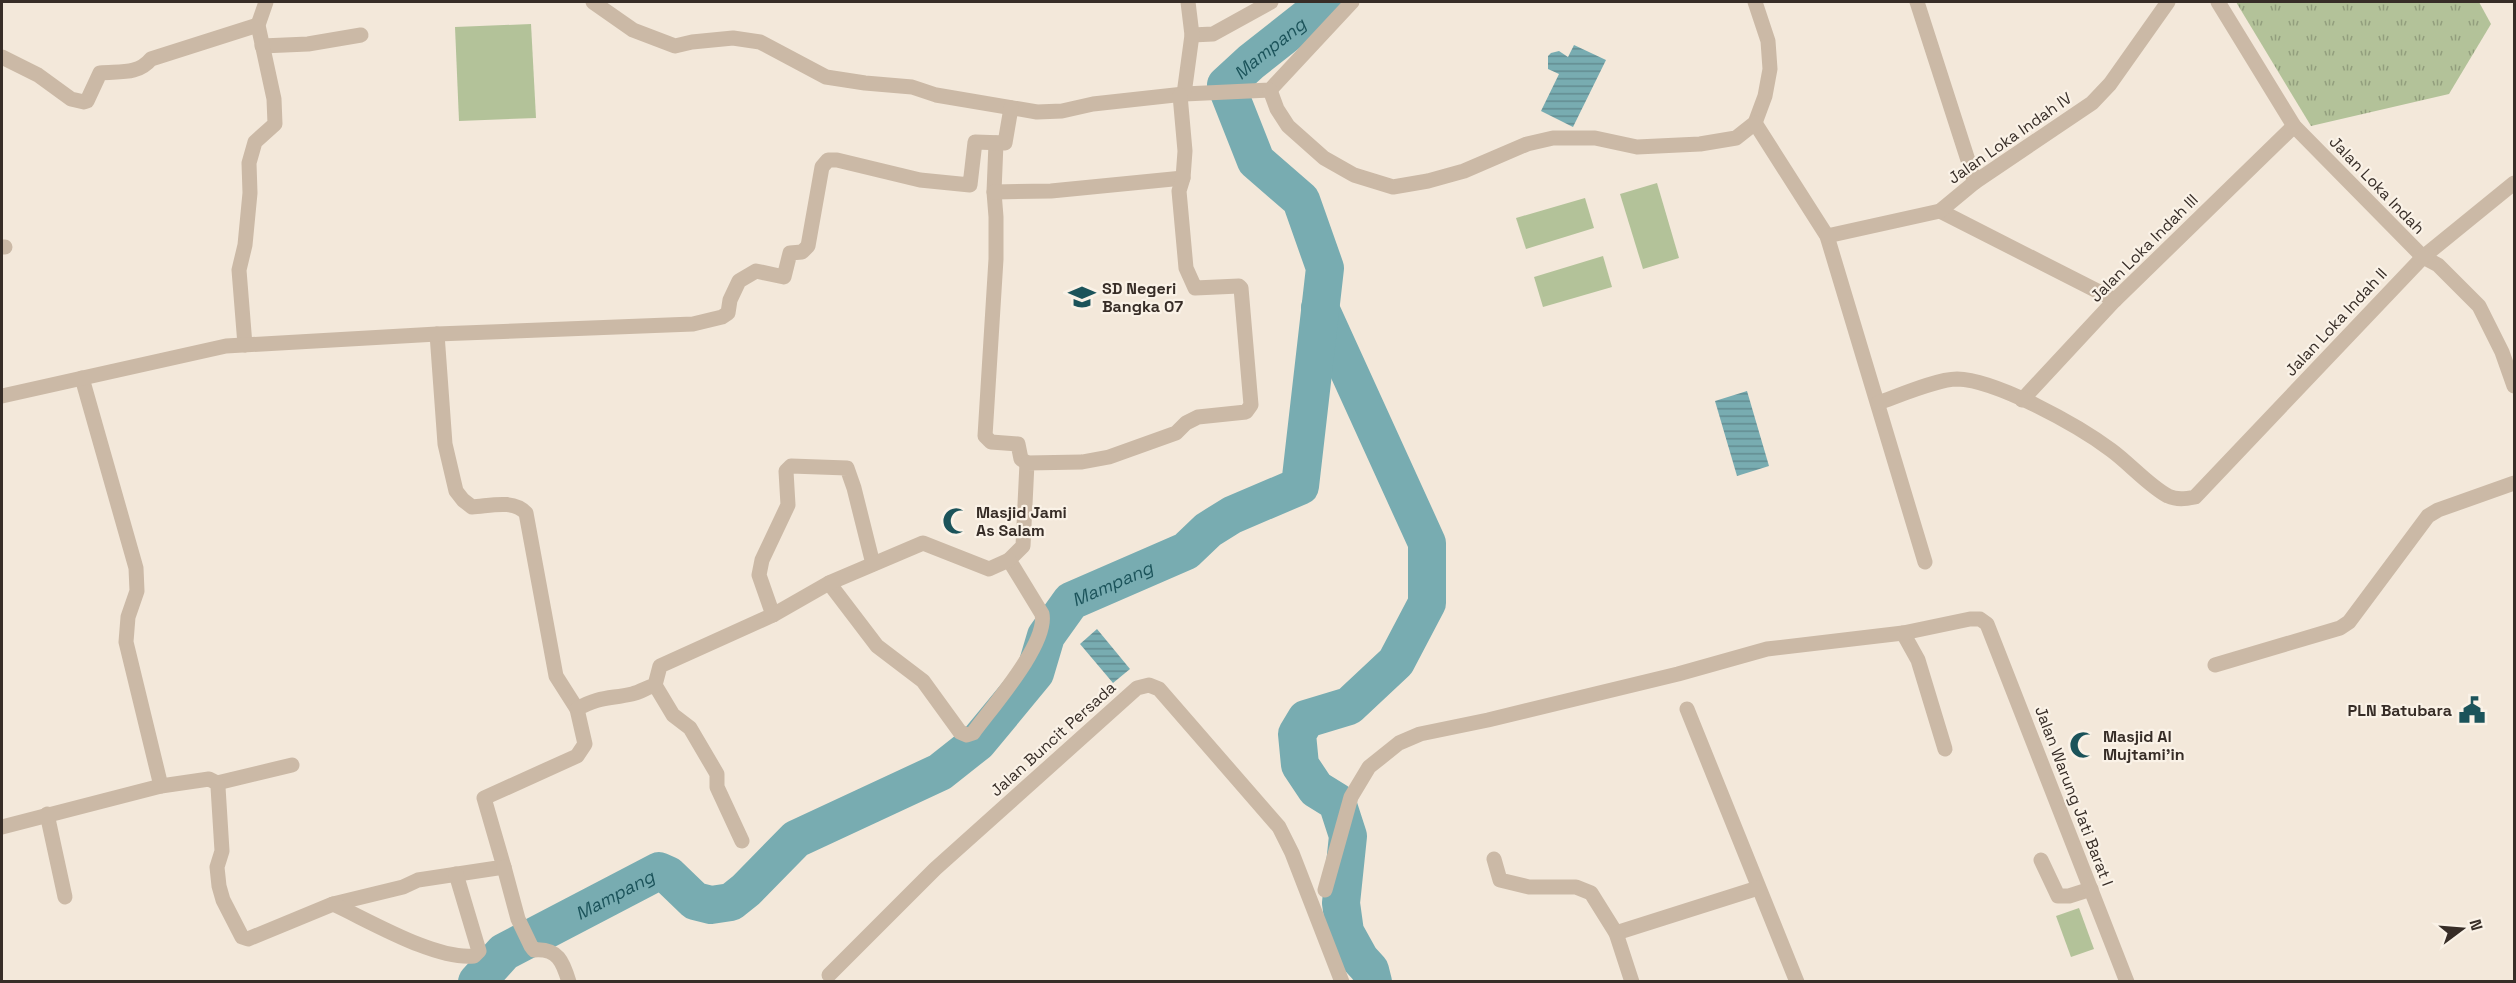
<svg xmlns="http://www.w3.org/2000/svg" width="2516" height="983" font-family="'Space Grotesk',sans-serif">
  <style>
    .grass { fill: url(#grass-tufts) }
    .pitch { fill: #b3c299 }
    .water { fill: url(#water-rules) }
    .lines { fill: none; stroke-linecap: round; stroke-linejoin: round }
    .river { stroke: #78acb1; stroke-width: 38 }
    .minor { stroke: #cbb9a6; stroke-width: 15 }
    .labels { text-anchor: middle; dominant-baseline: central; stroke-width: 4.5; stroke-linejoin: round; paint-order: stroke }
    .street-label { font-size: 16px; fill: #372d27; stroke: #faf2e7 }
    .poi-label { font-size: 16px; font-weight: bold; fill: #372d27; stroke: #faf2e7; text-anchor: start }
    .water-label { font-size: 18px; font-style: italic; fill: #1b535a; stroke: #faf2e7 }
  </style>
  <defs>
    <pattern id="grass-tufts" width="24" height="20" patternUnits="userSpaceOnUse" patternTransform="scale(1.5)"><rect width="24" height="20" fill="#b3c299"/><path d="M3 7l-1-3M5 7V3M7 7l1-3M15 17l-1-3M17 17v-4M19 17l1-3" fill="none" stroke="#929e7d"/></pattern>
    <pattern id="water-rules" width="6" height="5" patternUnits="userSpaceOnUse" patternTransform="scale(1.5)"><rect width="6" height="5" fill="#78acb1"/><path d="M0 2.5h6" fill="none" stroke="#638c90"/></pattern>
  </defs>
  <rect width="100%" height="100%" fill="#f3e8da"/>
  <!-- grass -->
  <path class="grass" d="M2236,2H2479L2491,24L2449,94L2311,126Z"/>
  <!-- pitch -->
  <g class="pitch">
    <path d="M531,24L536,118L459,121L455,27Z"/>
    <path d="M1657,183L1679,258L1643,269L1620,194Z"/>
    <path d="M1585,198L1594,228L1526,249L1516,218Z"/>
    <path d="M1603,256L1612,287L1543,307L1534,277Z"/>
    <path d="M2079,908L2094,949L2071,957L2056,916Z"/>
  </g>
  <!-- water -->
  <g class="water">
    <path d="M1574,45L1606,60L1573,127L1541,111L1559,74L1548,69V56L1551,53L1559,51L1568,57Z"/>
    <path d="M1747,391L1769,466L1737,476L1715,401Z"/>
    <path d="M1097,629L1130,669L1113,683L1080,644Z"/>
  </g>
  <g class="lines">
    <!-- river -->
    <g class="river">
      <path d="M1320,308L1427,543V603L1396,662L1349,706L1306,719L1297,734L1300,765L1316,789L1337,802L1348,836L1341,903L1345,932L1360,959L1370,970L1373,982"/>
      <path id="s1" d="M477,982L504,952L659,871L668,875L695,901L711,905L731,902L746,890L796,839L940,772L978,742L1035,673L1046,636L1071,601L1186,551L1208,530L1232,515L1300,486L1325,268L1301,200L1256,161L1226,85L1251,62L1327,2"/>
    </g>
    <!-- minor -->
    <g class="minor">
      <path d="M593,2L633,30L675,46L692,42L733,38L760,42L826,77L865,83L912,87L936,95L1037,112L1062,111L1093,104L1184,94L1270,90L1352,2"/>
      <path d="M1917,2L1975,182"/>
      <path d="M2218,2L2294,126L2423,257L2438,265L2479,306L2502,352L2514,386"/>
      <path d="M1192,35L1213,34L1271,2"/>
      <path d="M262,46L308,44L361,35"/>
      <path d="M2,57L38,75L71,99L84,102L87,101L100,73C119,71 138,75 151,59L258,25"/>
      <path d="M1270,90L1277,109L1288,126L1324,158L1354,175L1393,187L1428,181L1464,171L1527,144L1553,138H1595L1637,147L1700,144L1736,138L1755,123L1765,96L1770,69L1768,41L1755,2"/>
      <path d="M1184,94L1192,35L1188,2"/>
      <path d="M1755,123L1827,236L1925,562"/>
      <path d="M996,143L994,192L996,217V259L985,436L991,442L1018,444L1021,459L1027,463"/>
      <path d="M994,192L1051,191L1183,178"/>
      <path d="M1940,211L2115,300"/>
      <path d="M1827,236L1940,211L1975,182L2092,103L2110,84L2168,2"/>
      <path d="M2,247H5"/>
      <path d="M437,334L445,444L456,491L463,500L472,507C490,506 513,499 526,513L556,676L577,709"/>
      <path d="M245,345L239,270L245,245L250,193L249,163L255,142L275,124L274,99L258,25L266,2"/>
      <path d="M82,378L136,568L137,591L128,617L126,642L161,786"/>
      <path d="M2,396L226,346L437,334L693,324L722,317L728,313L730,300L739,281L756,271L784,277L790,253L802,252L808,246L822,167L828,160H837L920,180L970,185L975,142L1005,143L1011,108"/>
      <path d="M2022,400L2115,300L2294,126"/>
      <path d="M1878,403C1898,396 1937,379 1957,379C1997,380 2079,426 2111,450C2129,463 2149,486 2168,496C2177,500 2185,499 2195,497L2423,257L2514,183"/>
      <path d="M829,583L877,646L923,681L960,732L967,735L973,733C991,708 1048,644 1042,614L1009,560L1023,546L1027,463L1082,462L1109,457L1176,433L1186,423L1198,417L1246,412L1251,405L1241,288L1239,286L1195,288L1186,268L1179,191L1183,178L1185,151L1180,95"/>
      <path d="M773,615L759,575L762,560L788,505L786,471L791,466L847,468L854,488L873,564"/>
      <path d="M1903,633L1918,660L1945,749"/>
      <path d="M2215,665L2340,628L2349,622L2428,516L2438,510L2514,483"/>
      <path d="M655,685L673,715L690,728L717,774V787L742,841"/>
      <path d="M1687,709L1797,982"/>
      <path d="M217,783L292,765"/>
      <path d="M47,814L65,897"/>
      <path d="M2,827L161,786L209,779L217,783L218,787L222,851L217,867L219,886L223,900L242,937L248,939L333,904L403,887L418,880L504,867L484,798L577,756L585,744L577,709C600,696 610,699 632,694C640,692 648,687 655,685L660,666L773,615L829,583L923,543L989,569L1009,560"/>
      <path d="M1494,859L1500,880L1529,887H1576L1591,893L1616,933L1632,982"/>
      <path d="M2041,860L2058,896H2069L2091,889"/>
      <path d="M504,867L518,919L531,946L534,950C558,948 563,962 569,982"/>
      <path d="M1325,890L1351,797L1369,767L1399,743L1420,734L1488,720L1678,674L1767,649L1903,633L1970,619H1980L1987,624L2127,982"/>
      <path d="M333,904C370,921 435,960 474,956L479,951L456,874"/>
      <path d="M1616,933L1758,888"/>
      <path d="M829,975L935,869L1137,688L1149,685L1159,689L1279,827L1292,853L1342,982"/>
    </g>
  </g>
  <!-- icons -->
  <defs>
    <symbol id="school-bare" viewBox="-9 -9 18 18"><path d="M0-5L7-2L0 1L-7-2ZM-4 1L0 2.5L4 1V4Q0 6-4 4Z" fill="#1b535a" stroke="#faf2e7" stroke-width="2.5" paint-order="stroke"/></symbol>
    <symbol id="mosque-bare" viewBox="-9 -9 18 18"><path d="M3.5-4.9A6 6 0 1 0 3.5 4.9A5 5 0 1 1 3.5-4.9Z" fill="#1b535a" stroke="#faf2e7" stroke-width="2.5" paint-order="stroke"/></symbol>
    <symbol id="civic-bare" viewBox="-9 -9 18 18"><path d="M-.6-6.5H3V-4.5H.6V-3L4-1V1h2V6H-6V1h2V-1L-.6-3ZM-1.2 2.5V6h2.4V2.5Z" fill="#1b535a" stroke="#faf2e7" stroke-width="2.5" paint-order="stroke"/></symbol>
  </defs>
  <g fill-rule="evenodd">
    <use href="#school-bare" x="1063" y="278" width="38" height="38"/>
    <use href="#mosque-bare" x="937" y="502" width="38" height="38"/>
    <use href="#civic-bare" x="2453" y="691" width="38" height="38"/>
    <use href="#mosque-bare" x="2064" y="726" width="38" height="38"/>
  </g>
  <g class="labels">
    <!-- street labels -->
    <g class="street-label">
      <text transform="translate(2010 138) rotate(-35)">Jalan Loka Indah IV</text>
      <text transform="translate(2377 185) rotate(46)">Jalan Loka Indah</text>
      <text transform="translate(2144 248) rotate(-45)">Jalan Loka Indah III</text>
      <text transform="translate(2336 322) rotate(-47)">Jalan Loka Indah II</text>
      <text transform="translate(1053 739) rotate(-42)">Jalan Buncit Persada</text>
      <text transform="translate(2074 796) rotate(69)">Jalan Warung Jati Barat I</text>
    </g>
    <!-- poi labels -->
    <g class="poi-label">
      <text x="1102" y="288">SD Negeri<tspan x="1102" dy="18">Bangka 07</tspan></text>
      <text x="976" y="512">Masjid Jami<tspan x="976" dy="18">As Salam</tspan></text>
      <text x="2452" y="710" text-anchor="end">PLN Batubara</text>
      <text x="2103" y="736">Masjid Al<tspan x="2103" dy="18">Mujtami'in</tspan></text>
    </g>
    <!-- water labels -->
    <g class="water-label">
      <text stroke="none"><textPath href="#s1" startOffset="1516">Mampang</textPath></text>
      <text stroke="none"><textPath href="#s1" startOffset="813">Mampang</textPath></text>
      <text stroke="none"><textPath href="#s1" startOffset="165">Mampang</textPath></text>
    </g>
  </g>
  <!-- border -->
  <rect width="2516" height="983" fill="none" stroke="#372d27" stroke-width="6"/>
  <!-- north arrow -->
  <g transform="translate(2462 929) rotate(74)" stroke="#faf2e7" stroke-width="4.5" paint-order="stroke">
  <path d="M0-4.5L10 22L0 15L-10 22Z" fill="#372d27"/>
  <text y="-9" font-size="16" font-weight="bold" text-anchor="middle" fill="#372d27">N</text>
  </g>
</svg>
